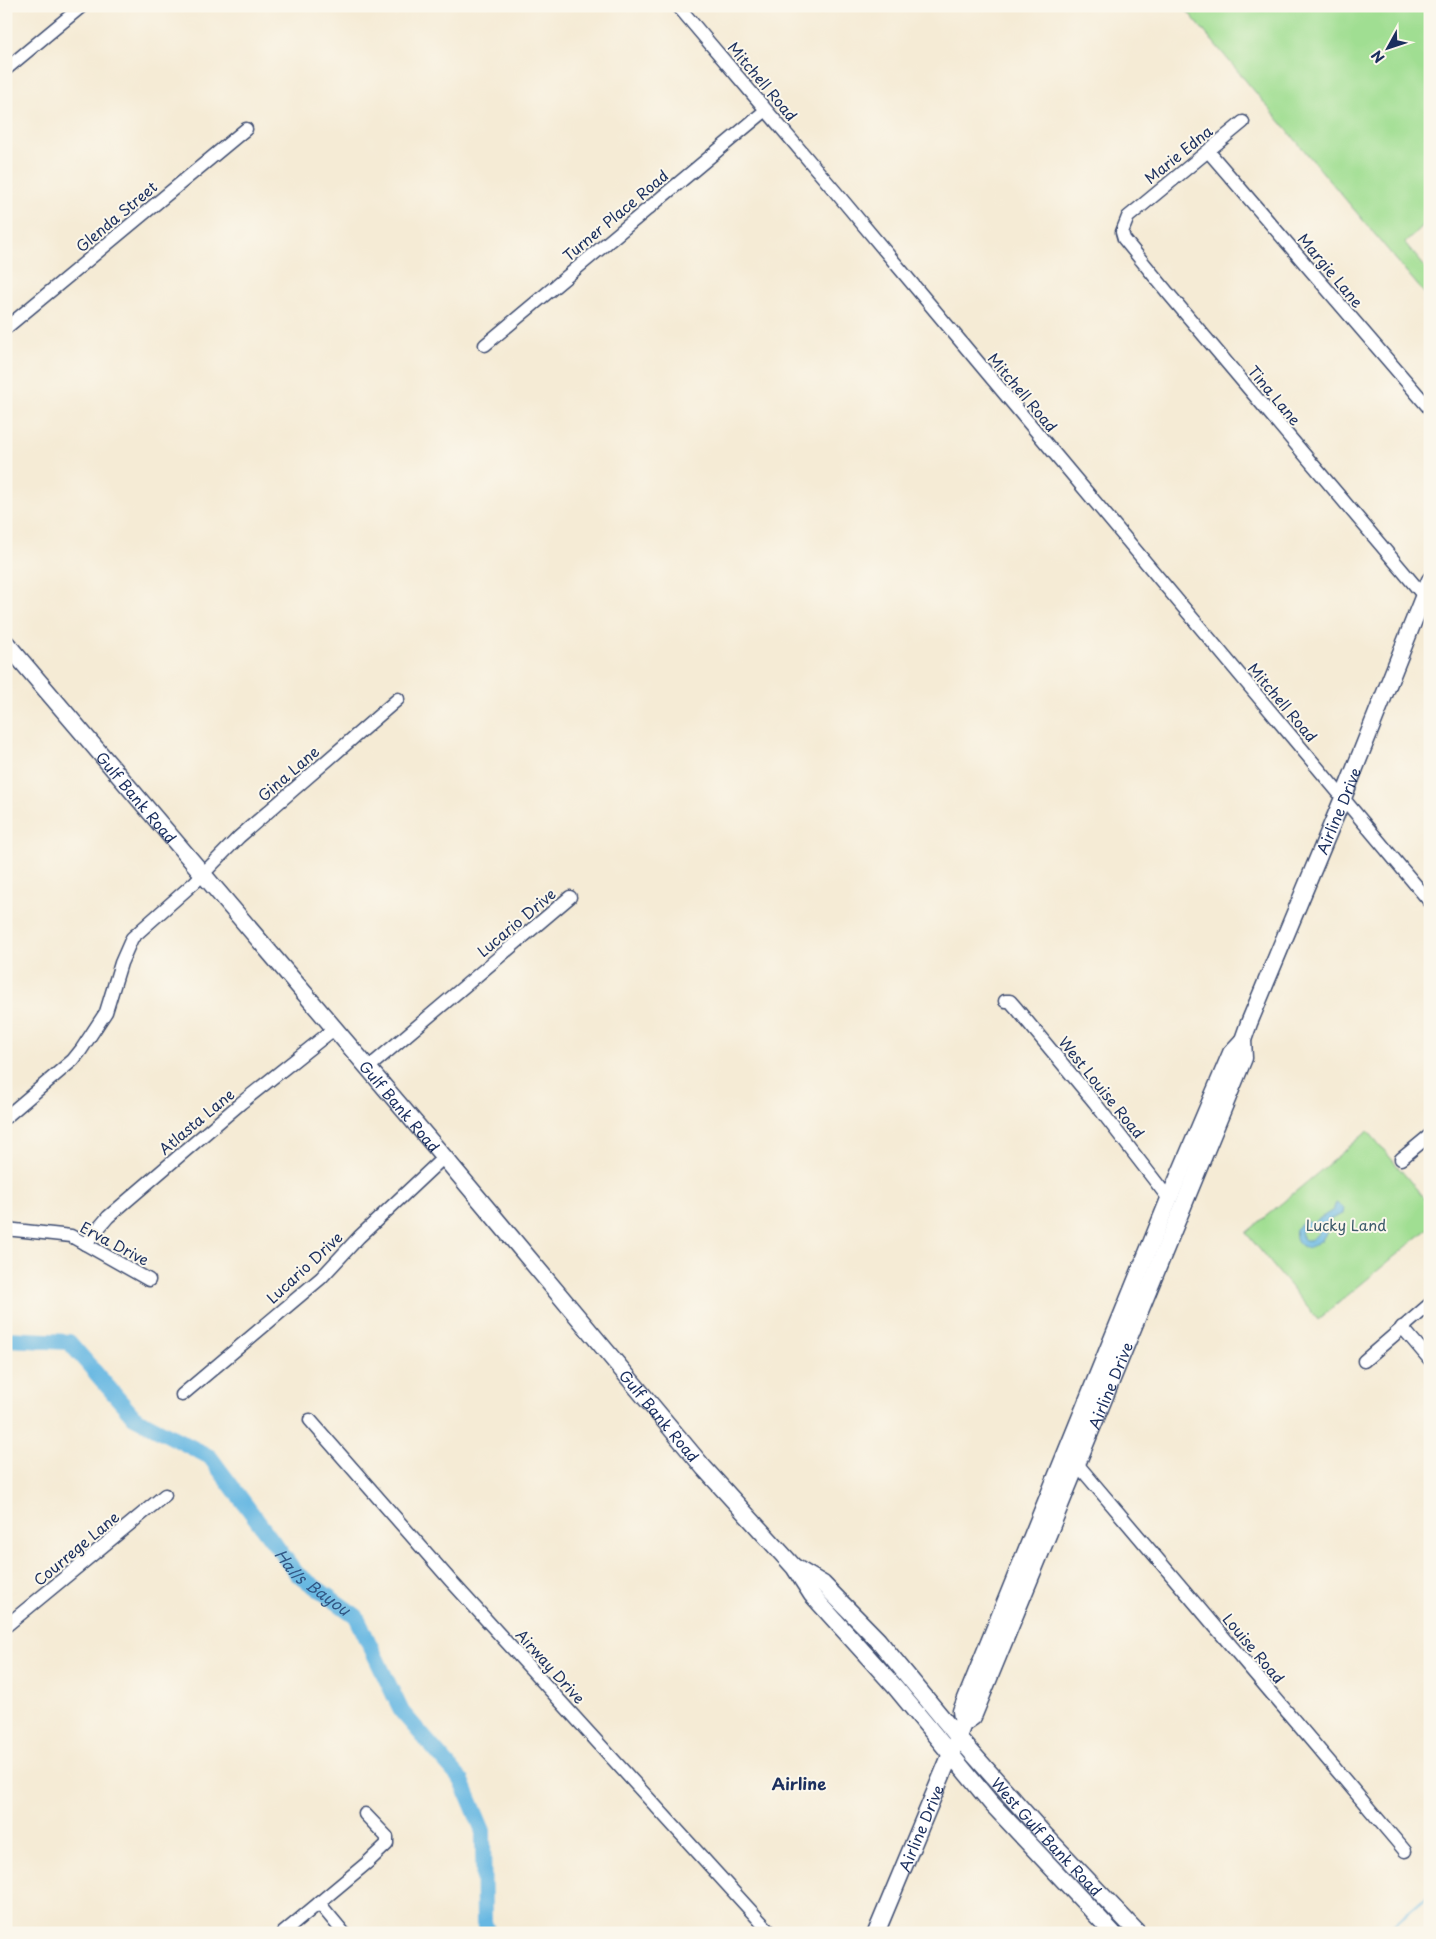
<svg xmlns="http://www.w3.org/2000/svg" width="1436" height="1939" font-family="'Playpen Sans',sans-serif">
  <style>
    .green { fill: #a0de92; stroke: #5e8678 }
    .water { fill: #67b8e2; stroke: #4174a0; fill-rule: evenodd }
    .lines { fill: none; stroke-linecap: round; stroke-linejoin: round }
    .stream { stroke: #67b8e2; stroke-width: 2.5 }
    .river { stroke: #67b8e2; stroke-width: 16 }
    .minor-casing { stroke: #3c4b70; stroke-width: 15 }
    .major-casing { stroke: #3c4b70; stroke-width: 19 }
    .minor { stroke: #fff; stroke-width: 12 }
    .major { stroke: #fff; stroke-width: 16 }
    .labels { text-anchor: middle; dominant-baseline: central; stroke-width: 4; stroke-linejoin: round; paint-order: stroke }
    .street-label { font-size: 15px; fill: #1b2f5e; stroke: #fbf7ec }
    .park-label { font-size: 15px; fill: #3c5b6b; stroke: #fbf7ec }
    .water-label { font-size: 16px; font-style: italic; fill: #325886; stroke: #fbf7ec }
    .neighbourhood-label { font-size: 16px; font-weight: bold; fill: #1b2f5e; stroke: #fbf7ec }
  </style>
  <rect width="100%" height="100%" fill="#fbf7ec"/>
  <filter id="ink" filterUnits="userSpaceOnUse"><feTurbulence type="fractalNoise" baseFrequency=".02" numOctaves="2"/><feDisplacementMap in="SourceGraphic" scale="10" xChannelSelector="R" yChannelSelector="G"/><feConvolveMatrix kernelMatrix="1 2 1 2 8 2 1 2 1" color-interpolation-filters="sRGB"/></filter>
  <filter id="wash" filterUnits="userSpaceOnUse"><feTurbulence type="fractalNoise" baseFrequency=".0096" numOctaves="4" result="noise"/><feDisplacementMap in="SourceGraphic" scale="20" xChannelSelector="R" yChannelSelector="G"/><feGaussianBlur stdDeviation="1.12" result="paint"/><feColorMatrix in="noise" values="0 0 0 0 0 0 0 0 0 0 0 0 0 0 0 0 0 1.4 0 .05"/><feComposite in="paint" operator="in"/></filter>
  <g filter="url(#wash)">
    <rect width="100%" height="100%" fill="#f5ebd5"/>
    <!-- green -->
    <g class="green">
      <path d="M1183,6H1429L1430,219L1405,243L1430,273V300Z"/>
      <path d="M1368,1131L1430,1205V1227L1318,1320L1246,1233Z"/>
    </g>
    <!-- water -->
    <path class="water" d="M1336,1203L1344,1208L1343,1214L1327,1221L1328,1230L1322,1240L1308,1248C1298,1246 1294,1238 1296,1229L1305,1221L1314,1222L1333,1210ZM1306,1227H1315L1319,1233L1309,1241H1305L1300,1232Z"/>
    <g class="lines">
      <!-- stream -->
      <path class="stream" d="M1384,1933L1430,1894"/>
      <!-- river -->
      <path class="river" id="s1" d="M6,1339L69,1342L134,1417L210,1457L297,1574L356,1616L402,1712L462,1781L483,1831L484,1922L488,1933"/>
    </g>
  </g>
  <g filter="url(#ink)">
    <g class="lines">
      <defs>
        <g id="minor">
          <path d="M678,6L839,196L1430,902"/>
          <path d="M6,69L82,6"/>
          <path d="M1243,122L1128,217L1122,232L1124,239L1168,293L1423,595"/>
          <path d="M1208,151L1430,409"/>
          <path d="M6,328L246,129"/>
          <path d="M485,345L766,110"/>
          <path d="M1005,1001H1010L1017,1009L1095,1103L1169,1199"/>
          <path d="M368,1068L570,897"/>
          <path d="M6,1117L73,1060L81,1050L106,1012L121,963L132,938L195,882L239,837L398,699"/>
          <path d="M1401,1159L1430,1135"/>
          <path d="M6,1229L71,1236L149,1280"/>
          <path d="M85,1244L108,1217L241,1103L334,1029"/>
          <path d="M1402,1327L1430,1360"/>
          <path d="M1364,1361L1430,1304"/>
          <path d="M182,1395L321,1278L359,1237L444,1157"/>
          <path d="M310,1420L451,1581L771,1933"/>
          <path d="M1078,1465L1405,1851"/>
          <path d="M6,1626L165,1495"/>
          <path d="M319,1903L344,1933"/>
          <path d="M283,1933L368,1862L387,1844V1837L365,1814"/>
        </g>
        <g id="major">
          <path id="s2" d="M6,643L444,1157L704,1468L794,1567L812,1595L896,1688L991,1803L1113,1933"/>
          <path id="s3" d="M796,1568L823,1584L878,1640L958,1737L1043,1833L1138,1933"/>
          <path id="s4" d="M963,1724L973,1717L1244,1058L1243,1040L1249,1023L1343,798L1430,580"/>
          <path id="s5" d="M876,1933L958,1737L963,1724L961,1711L1169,1199L1231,1053L1243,1040"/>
        </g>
      </defs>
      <!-- minor casing -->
      <use href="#minor" class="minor-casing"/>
      <!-- major casing -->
      <use href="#major" class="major-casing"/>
      <!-- minor -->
      <use href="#minor" class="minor"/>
      <!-- major -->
      <use href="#major" class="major"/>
    </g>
  </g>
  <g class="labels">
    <!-- street labels -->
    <g class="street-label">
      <text transform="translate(763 81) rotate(50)">Mitchell Road</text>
      <text transform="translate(1178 154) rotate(-39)">Marie Edna</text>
      <text transform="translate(615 215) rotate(-40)">Turner Place Road</text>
      <text transform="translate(116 216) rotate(-40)">Glenda Street</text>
      <text transform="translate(1331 270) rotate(50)">Margie Lane</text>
      <text transform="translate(1023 392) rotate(50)">Mitchell Road</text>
      <text transform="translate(1275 395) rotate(50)">Tina Lane</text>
      <text transform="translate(1283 702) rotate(50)">Mitchell Road</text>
      <text transform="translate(288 773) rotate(-41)">Gina Lane</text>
      <text stroke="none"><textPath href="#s2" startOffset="202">Gulf Bank Road</textPath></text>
      <text stroke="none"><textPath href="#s4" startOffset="991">Airline Drive</textPath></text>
      <text transform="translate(516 922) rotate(-40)">Lucario Drive</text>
      <text transform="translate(1102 1087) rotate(51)">West Louise Road</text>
      <text stroke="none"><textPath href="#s2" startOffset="608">Gulf Bank Road</textPath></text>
      <text transform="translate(196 1121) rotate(-40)">Atlasta Lane</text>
      <text transform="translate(115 1243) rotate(28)">Erva Drive</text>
      <text transform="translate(304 1267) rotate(-43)">Lucario Drive</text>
      <text stroke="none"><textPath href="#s4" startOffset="371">Airline Drive</textPath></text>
      <text stroke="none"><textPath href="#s2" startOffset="1012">Gulf Bank Road</textPath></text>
      <text transform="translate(76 1548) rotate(-40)">Courrege Lane</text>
      <text transform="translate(1254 1648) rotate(50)">Louise Road</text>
      <text transform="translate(551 1666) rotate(48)">Airway Drive</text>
      <text stroke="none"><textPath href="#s5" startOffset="114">Airline Drive</textPath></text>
      <text stroke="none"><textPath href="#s3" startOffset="369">West Gulf Bank Road</textPath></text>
    </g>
    <!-- park labels -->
    <g class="park-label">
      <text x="1346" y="1224">Lucky Land</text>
    </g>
    <!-- water labels -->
    <g class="water-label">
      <text stroke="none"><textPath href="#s1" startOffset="411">Halls Bayou</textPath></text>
    </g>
    <!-- neighbourhood labels -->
    <g class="neighbourhood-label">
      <text x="799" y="1783">Airline</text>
    </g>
  </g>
  <!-- margin -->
  <rect width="1436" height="1939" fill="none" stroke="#fbf7ec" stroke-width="25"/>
  <!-- north arrow -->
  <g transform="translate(1388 48) rotate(230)" stroke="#fbf7ec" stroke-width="4" paint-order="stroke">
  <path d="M0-4L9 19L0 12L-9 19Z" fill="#1b2f5e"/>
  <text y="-8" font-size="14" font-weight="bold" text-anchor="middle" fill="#1b2f5e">N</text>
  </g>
</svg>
